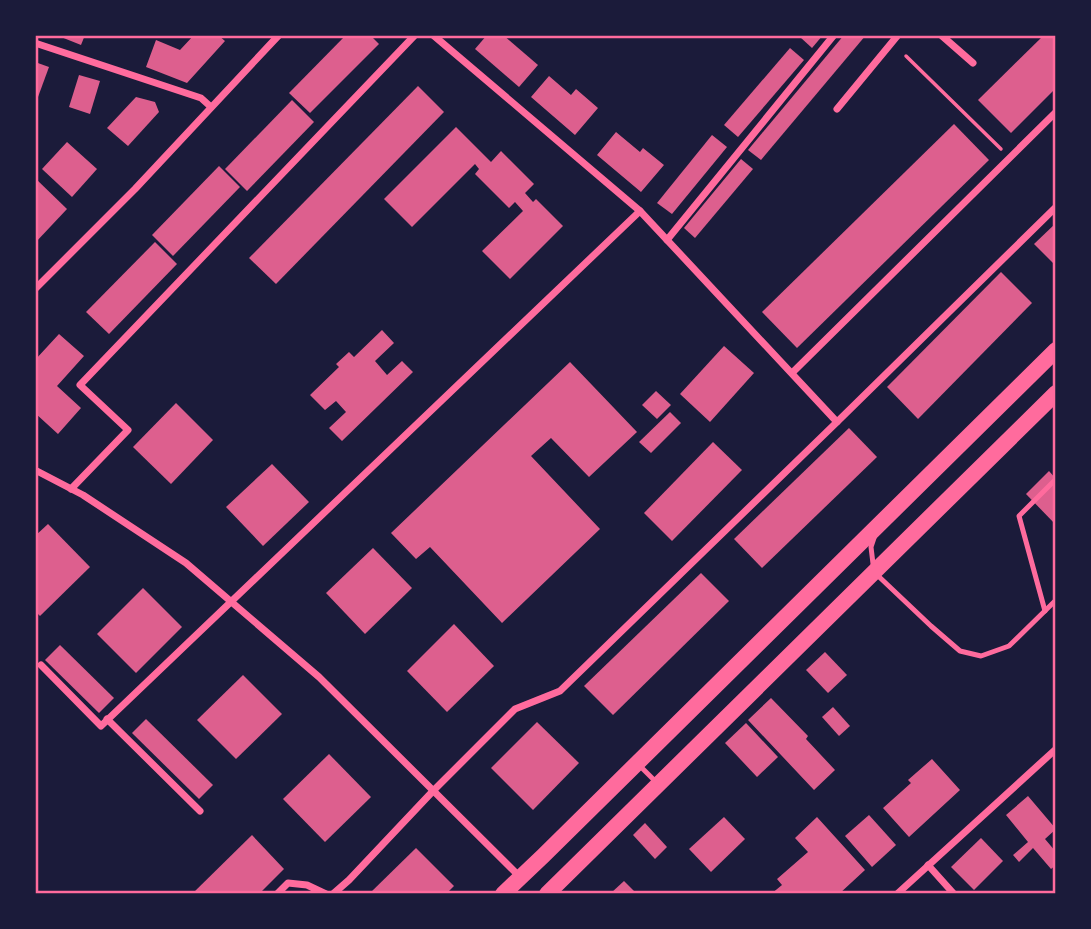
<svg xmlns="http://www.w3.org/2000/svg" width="1091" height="929" font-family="'Asap Condensed',sans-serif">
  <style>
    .building { fill: #dd5f8e }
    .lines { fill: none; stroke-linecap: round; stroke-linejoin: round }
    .path { stroke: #ff6b9d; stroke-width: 3.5 }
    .service { stroke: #ff6b9d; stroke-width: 5 }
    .minor { stroke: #ff6b9d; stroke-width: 7 }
    .primary { stroke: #ff6b9d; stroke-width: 16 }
    .neatline { fill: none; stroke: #ff6b9d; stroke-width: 2.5 }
  </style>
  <rect width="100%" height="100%" fill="#1b1b3a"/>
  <!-- building -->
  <g class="building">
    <path d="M56,35H85L81,45Z"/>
    <path d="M194,35H218L225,41L187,83L146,67L156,40L180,50Z"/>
    <path d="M346,35H370L379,44L310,113L289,93Z"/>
    <path d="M487,35H503L538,65L519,87L475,49Z"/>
    <path d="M801,35H823L812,48L800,37Z"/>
    <path d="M844,35H866L761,160L748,150Z"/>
    <path d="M1044,35H1056V88L1011,133L978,100Z"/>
    <path d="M790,48L804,60L738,137L724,125Z"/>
    <path d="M35,62L49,67L38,97L35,96Z"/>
    <path d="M79,75L100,81L90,114L69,107Z"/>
    <path d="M549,76L571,95L576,89L598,108L575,135L531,97Z"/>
    <path d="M418,86L444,112L276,284L249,258Z"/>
    <path d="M136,97L155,102L159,112L128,146L107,128Z"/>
    <path d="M292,100L314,122L247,191L225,169Z"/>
    <path d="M954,124L989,160L797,348L762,312Z"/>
    <path d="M456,127L491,162L501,151L534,184L525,193L533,202L536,199L563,226L510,279L482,251L523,211L515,202L509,208L475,174L479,169L475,164L412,227L384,199Z"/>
    <path d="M616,132L640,152L643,148L664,165L641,192L597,155Z"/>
    <path d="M712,135L727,147L672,214L657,203Z"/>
    <path d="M67,142L97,169L72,197L42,169Z"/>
    <path d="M741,159L753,169L695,238L684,228Z"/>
    <path d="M219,166L240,187L173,256L152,235Z"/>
    <path d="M35,178L67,209L35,243Z"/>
    <path d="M1056,223V266L1034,244Z"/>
    <path d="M155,242L177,264L109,334L86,312Z"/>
    <path d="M1001,272L1032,303L918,419L887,387Z"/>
    <path d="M382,330L394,343L375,361L387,375L402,361L413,372L342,441L329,428L346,412L336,401L325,410L310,395L339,367L336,364L349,352L354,357Z"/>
    <path d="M59,334L84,356L57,386L81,408L58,434L35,413V360Z"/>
    <path d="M724,346L754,373L710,422L680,394Z"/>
    <path d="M570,362L637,432L589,477L551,438L531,456L600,529L502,623L430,547L416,559L391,533Z"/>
    <path d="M656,391L671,405L657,419L642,405Z"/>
    <path d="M176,403L213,440L171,484L133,447Z"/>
    <path d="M670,412L681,423L651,453L639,442Z"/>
    <path d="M849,428L877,457L762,568L734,539Z"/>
    <path d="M713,442L742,470L672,541L644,513Z"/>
    <path d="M272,464L309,502L263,546L226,507Z"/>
    <path d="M1049,471L1056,479V525L1026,494Z"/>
    <path d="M48,524L90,567L40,616L35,611V536Z"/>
    <path d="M373,548L412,588L365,634L326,593Z"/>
    <path d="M701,573L729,601L613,715L584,686Z"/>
    <path d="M143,588L182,627L136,673L97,634Z"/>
    <path d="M454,624L494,666L447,712L407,671Z"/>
    <path d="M60,645L114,698L99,713L45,660Z"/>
    <path d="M825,652L847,675L828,693L806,670Z"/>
    <path d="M243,675L282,714L236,759L197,720Z"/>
    <path d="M771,698L808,736L806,739L835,770L814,790L748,720Z"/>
    <path d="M833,707L850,726L839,736L822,717Z"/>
    <path d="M146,719L213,785L199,799L132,733Z"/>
    <path d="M537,722L579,763L533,810L491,768Z"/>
    <path d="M746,723L778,757L757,777L725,743Z"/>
    <path d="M329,754L371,797L325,842L283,799Z"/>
    <path d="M932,759L960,790L909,837L883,808L911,783L908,780Z"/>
    <path d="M1028,796L1056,829L1045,839L1056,852V865L1051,869L1033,848L1019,862L1013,855L1028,842L1006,815Z"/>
    <path d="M869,815L896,845L872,867L845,836Z"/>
    <path d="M724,817L745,839L711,872L689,849Z"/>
    <path d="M817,817L865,870L839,894H771L782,885L777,879L808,852L795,838Z"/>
    <path d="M645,823L667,847L655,859L633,835Z"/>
    <path d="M252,835L284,869L259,894H192Z"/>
    <path d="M981,838L1003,861L974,890L951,867Z"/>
    <path d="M416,848L454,886L446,894H369Z"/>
    <path d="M624,881L637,894L611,893Z"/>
  </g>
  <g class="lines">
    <!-- path -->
    <path class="path" d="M906,56L1001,149"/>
    <!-- service -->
    <g class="service">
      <path d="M875,535L871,547L874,572L931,626L960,651L981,656L1009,646L1056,600"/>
      <path d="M1045,611L1019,516L1056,479"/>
      <path d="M638,764L656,782"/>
    </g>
    <!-- minor -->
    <g class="minor">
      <path d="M433,35L640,211L837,422"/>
      <path d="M941,35L973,63"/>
      <path d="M35,43L201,98L211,107"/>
      <path d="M837,109L898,35"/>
      <path d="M667,240L834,35"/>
      <path d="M35,289L135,189L279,35"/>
      <path d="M792,373L1056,112"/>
      <path d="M35,470L83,495L186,563L319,677L520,877"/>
      <path d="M71,489L128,430L80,385L415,35"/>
      <path d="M41,665L101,726L640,211"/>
      <path d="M107,719L200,811"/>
      <path d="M928,865L954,894"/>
      <path d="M277,894L288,883L307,885L326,894"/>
      <path d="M333,894L349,880L433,791L515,709L560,691L837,422L1056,207"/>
      <path d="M897,894L1056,749"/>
    </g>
    <!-- primary -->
    <g class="primary">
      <path d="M503,894L543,856L1056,350"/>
      <path d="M547,894L1056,393"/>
    </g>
  </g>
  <!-- border -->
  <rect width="1091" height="929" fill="none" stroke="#1b1b3a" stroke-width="74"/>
  <rect x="37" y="37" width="1017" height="855" class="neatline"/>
</svg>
